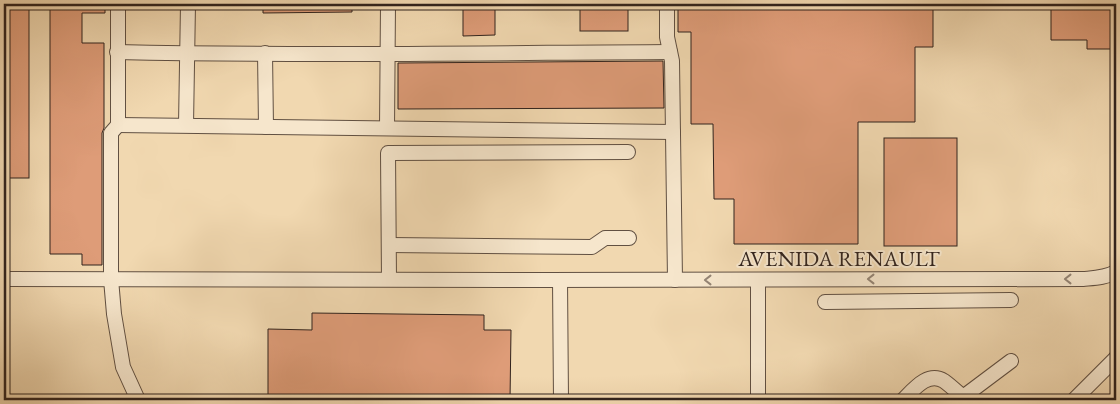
<svg xmlns="http://www.w3.org/2000/svg" width="1120" height="404" font-family="'EB Garamond',serif">
  <style>
    .building { fill: #de9c78; stroke: #31231d }
    .lines { fill: none; stroke-linecap: round; stroke-linejoin: round }
    .minor-casing { stroke: #615042; stroke-width: 16 }
    .minor { stroke: #f6e6cc; stroke-width: 14 }
    .oneway { stroke: #948474 }
    .labels { text-anchor: middle; dominant-baseline: central; stroke-width: 4; stroke-linejoin: round; paint-order: stroke }
    .street-label { font-size: 22px; fill: #31231d; stroke: #f6e6cc }
  </style>
  <rect width="100%" height="100%" fill="#f1d8b0"/>
  <filter id="stains"><feTurbulence type="fractalNoise" baseFrequency=".004" numOctaves="4"/><feColorMatrix values="0 0 0 0 .2 0 0 0 0 .09 0 0 0 0 .02 0 0 0 .5 -.17"/></filter>
  <radialGradient id="worn" r=".72"><stop offset=".6" stop-color="#630" stop-opacity="0"/><stop offset="1" stop-color="#630" stop-opacity=".3"/></radialGradient>
  <!-- building -->
  <g class="building">
    <rect x="4" y="4" width="25" height="174"/>
    <path d="M50,4H105V13H82V43H104V128L102,133V265H82V254H50Z"/>
    <path d="M263,4H352V12L263,13Z"/>
    <path d="M463,4H495V35L463,36Z"/>
    <rect x="580" y="4" width="48" height="27"/>
    <path d="M678,4H933V47H915V122H858V244H734V199H714L713,124H691V32H678Z"/>
    <path d="M1051,4H1116V49H1087V40H1051Z"/>
    <path d="M663,61L664,108L398,109V63Z"/>
    <rect x="884" y="138" width="73" height="108"/>
    <path d="M312,313L484,315V330H511L510,400H268V329L312,330Z"/>
  </g>
  <g class="lines">
    <defs>
      <g id="minor">
        <path d="M118,4V125L111,133V279L114,314L123,367L138,400"/>
        <path d="M667,4V37L672,61L675,280"/>
        <path d="M117,52C302,56 486,53 670,52"/>
        <path d="M265,53L266,127"/>
        <path d="M118,125L673,132"/>
        <path d="M186,125L188,4"/>
        <path d="M387,128L388,4"/>
        <path d="M389,245L592,247L605,238H629"/>
        <path d="M4,279L547,280L1083,279C1094,278 1105,278 1116,272"/>
        <path d="M389,279L388,153L628,152"/>
        <path d="M560,280L561,400"/>
        <path d="M758,280V400"/>
        <path d="M825,302L1011,300"/>
        <path d="M903,400C914,389 928,371 944,381C951,386 957,392 963,397L1011,361"/>
        <path d="M1074,400L1116,358"/>
      </g>
    </defs>
    <!-- minor casing -->
    <use href="#minor" class="minor-casing"/>
    <!-- minor -->
    <use href="#minor" class="minor"/>
  </g>
  <!-- one-way arrows -->
  <defs><path id="oneway-chevron" d="M-2-3.5L2.5 0L-2 3.5" fill="none" stroke-width="1.6" stroke-linecap="round" stroke-linejoin="round" transform="scale(1.25)"/></defs>
  <g class="oneway">
    <use href="#oneway-chevron" transform="translate(871 279) rotate(180)"/>
    <use href="#oneway-chevron" transform="translate(1068 279) rotate(180)"/>
    <use href="#oneway-chevron" transform="translate(708 280) rotate(-180)"/>
  </g>
  <g class="labels">
    <!-- street labels -->
    <g class="street-label">
      <text x="839" y="258">AVENIDA RENAULT</text>
    </g>
  </g>
  <!-- margin -->
  <rect width="1120" height="404" fill="none" stroke="#f1d8b0" stroke-width="20"/>
  <rect x="5" y="5" width="1110" height="394" fill="none" stroke="#31231d" stroke-width="2.5"/>
  <rect x="10" y="10" width="1100" height="384" fill="none" stroke="#31231d"/>
  <rect width="100%" height="100%" filter="url(#stains)"/>
  <rect width="100%" height="100%" fill="url(#worn)"/>
</svg>
